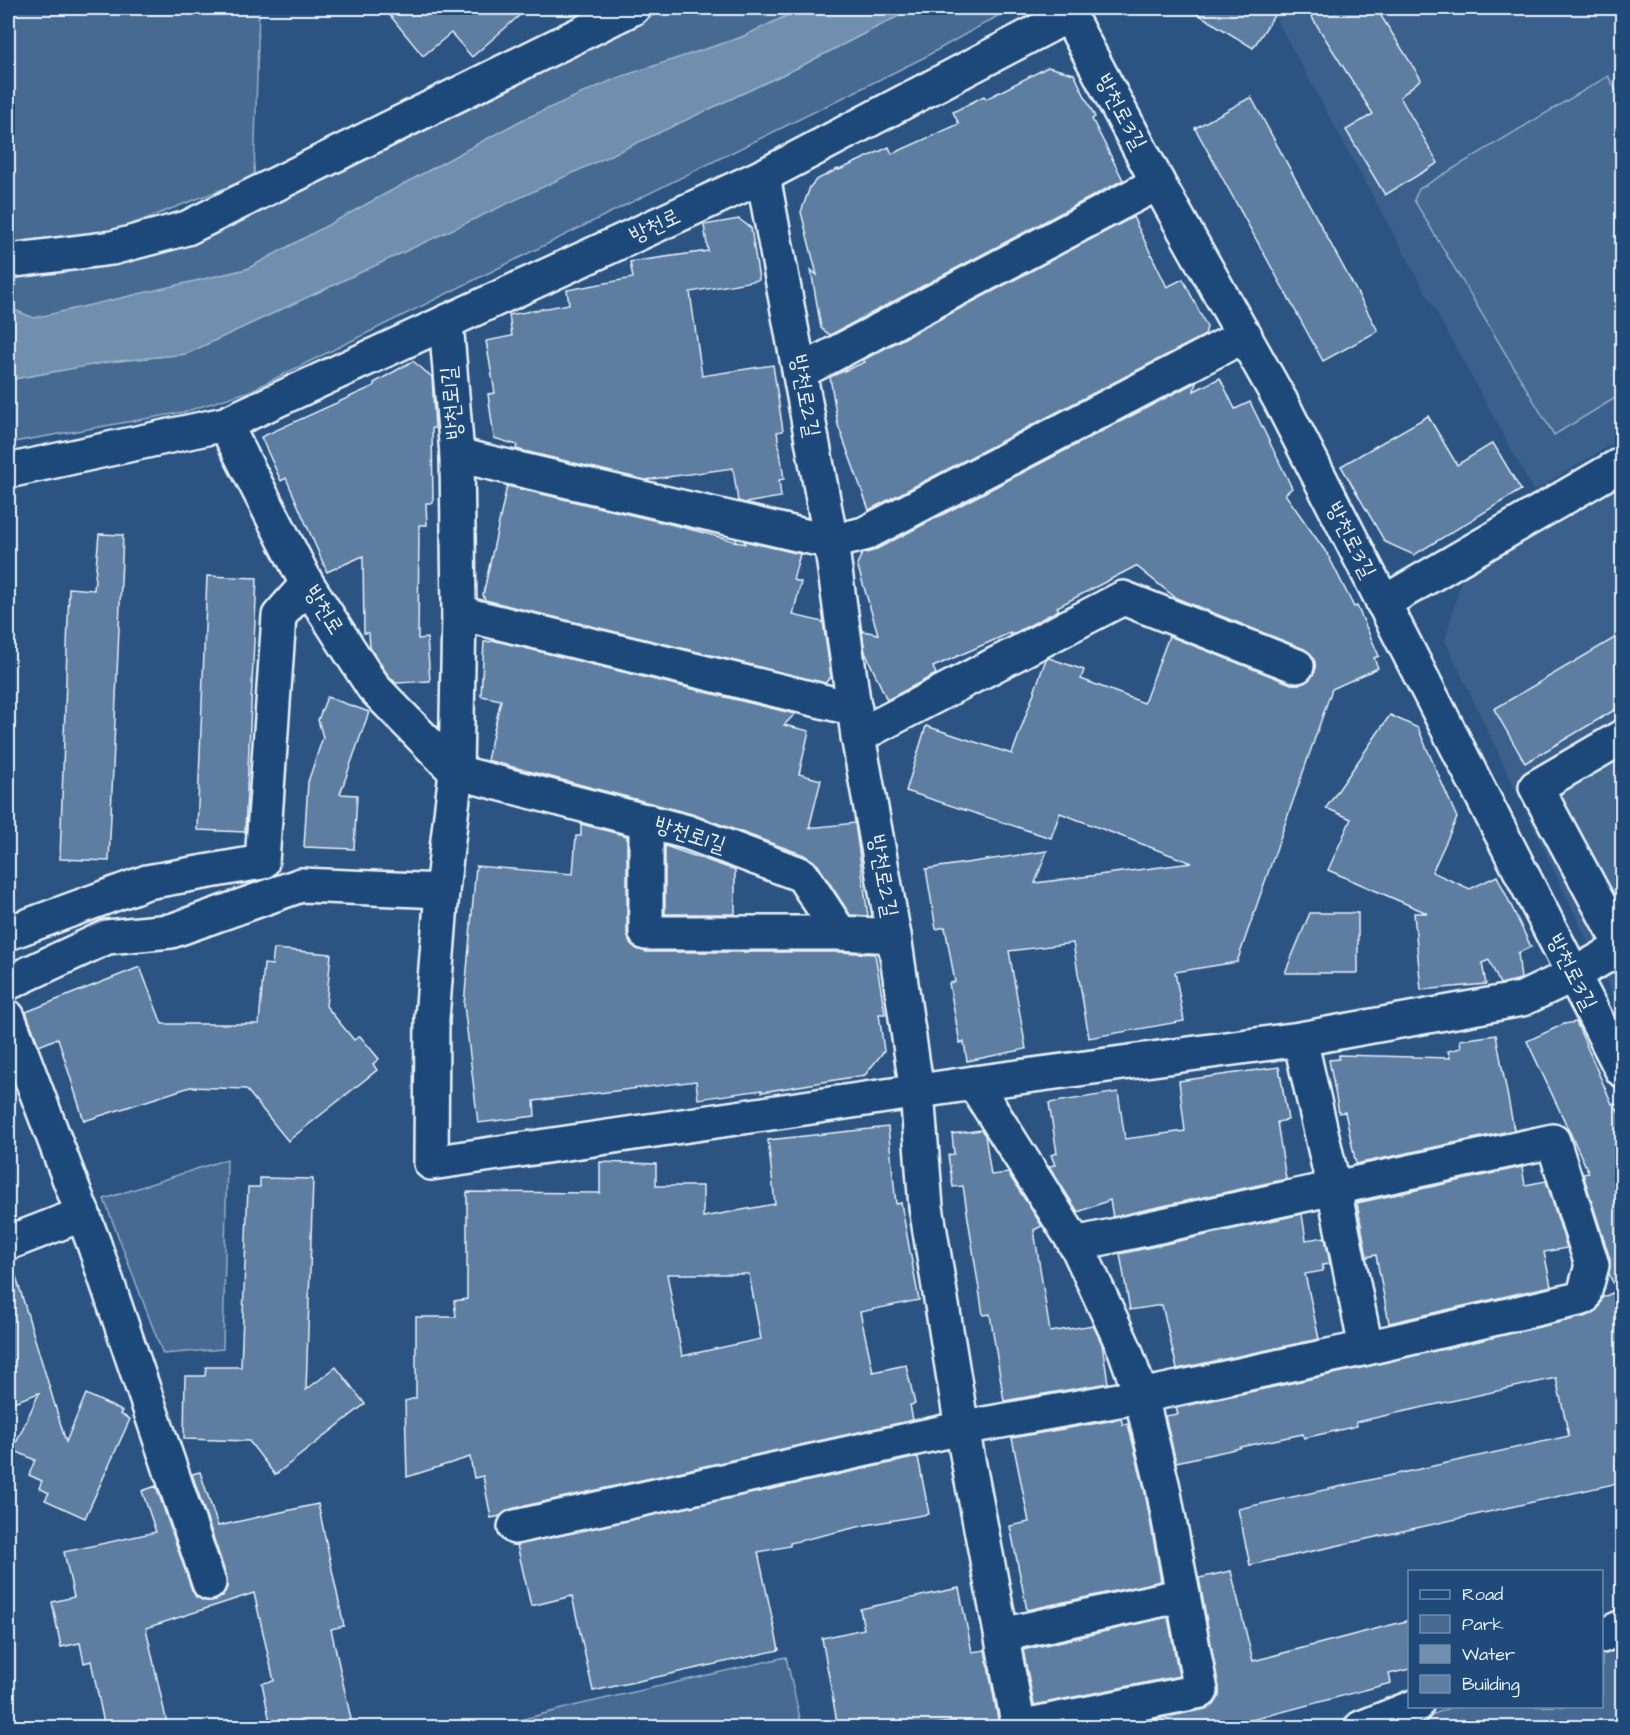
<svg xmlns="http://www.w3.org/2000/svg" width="1630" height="1735" font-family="'Architects Daughter','Poor Story',sans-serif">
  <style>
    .built { fill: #3a608b }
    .green { fill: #476b93; stroke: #98aec6; stroke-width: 1.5 }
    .water { fill: #708ead; stroke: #a0b6cb; stroke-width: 1.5 }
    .building { fill: #5d7da1; stroke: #e8f1f8; stroke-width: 1.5; fill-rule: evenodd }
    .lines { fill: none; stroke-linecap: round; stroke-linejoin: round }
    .minor-casing { stroke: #e8f1f8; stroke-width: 38 }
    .minor { stroke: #1f4a7a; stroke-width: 33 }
    .labels { text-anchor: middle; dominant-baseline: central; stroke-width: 6; stroke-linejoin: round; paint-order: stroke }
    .street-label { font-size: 22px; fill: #e8f1f8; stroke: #1f4a7a }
  </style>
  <rect width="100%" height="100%" fill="#2b5482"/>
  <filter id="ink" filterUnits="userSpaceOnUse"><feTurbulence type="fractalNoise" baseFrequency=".0167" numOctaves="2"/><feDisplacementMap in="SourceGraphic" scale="12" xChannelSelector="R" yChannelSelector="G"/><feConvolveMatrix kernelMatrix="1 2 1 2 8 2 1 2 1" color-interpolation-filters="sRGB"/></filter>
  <g filter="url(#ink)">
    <!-- built -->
    <g class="built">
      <path d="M1270,8H1622V438L1534,491Z"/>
      <path d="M1622,487V1014L1445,641L1462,577Z"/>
    </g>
    <!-- green -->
    <g class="green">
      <path d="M8,8H259L254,177L106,234L8,246Z"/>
      <path d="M669,8H803L742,37L522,120L247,269L34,319L12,309H8V274L223,224Z"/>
      <path d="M914,8H1012L923,58L250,391L184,412L8,443V380L108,362L186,354L799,67Z"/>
      <path d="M1608,76L1622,100V394L1554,435L1414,200L1419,189Z"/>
      <path d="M1622,752V914L1553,792Z"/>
      <path d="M227,1159L223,1349L163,1354L104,1199Z"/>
      <path d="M1622,1635V1727L1401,1728L1451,1707L1602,1706V1644Z"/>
      <path d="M786,1657L802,1727H494L573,1706Z"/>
    </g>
    <!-- water -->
    <path class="water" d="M803,8H914L799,67L186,354L108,362L8,380V309H12L34,318L247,269L522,120L617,78L742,37Z"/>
    <!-- building -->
    <g class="building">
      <path d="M384,8H528L472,57L451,33L423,56Z"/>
      <path d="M1188,8H1279L1253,48Z"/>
      <path d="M1306,8H1376L1421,79L1400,97L1438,163L1385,195L1346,130L1373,114Z"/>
      <path d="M1048,67L1074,74L1095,117L1092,119L1123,180L830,335L821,328L811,270L817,275L801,212L810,187L816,180L838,169L839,170L889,147L892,154L959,124L953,112L984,96L986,99Z"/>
      <path d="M1251,97L1378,331L1323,361L1195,128Z"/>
      <path d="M1133,217L1167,287L1183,279L1207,327L1205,335L869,510L838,425L830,377L865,362L863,360Z"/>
      <path d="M739,219L751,228L759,280L690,292L702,376L773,365L783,431L777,432L784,479L779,480L781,497L745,503L738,501L733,468L645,480L516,449L517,445L494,438L488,394L495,393L486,341L512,336L509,315L569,304L567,290L633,278L630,262L708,251L704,225Z"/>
      <path d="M413,361L432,377L435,428H432L433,503H426L427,525H419L418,639L427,638L430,681L396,683L388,675L370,648L369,633H364L363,556L327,572L286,478L281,481L261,437L374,386V383Z"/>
      <path d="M1220,378L1235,409L1250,402L1292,488L1285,494L1328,555L1354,607L1357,606L1379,656L1374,658L1378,668L1332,689L1237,962L1175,972L1184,1021L1089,1038L1073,943L1009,951L1026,1049L967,1061L964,1042L960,1043L949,983L955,982L945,927L936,929L926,869L1047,851L1035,883L1192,863L1060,813L1051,838L906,791L926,726L1012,754L1046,659L1049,658L1084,670L1081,679L1144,703L1169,636L1291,684H1300L1309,680L1315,672V663L1311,654L1304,649L1176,598L1136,566L1057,607L1059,610L1011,635L1010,633L933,667L936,674L887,700L865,652L862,631L878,634L857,564L862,554L873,551L1196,382L1194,391Z"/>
      <path d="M1428,416L1457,465L1493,443L1521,490L1414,555L1385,542L1341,466Z"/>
      <path d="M507,486L674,525L745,544L744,541L800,554L793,580L801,582L793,615L823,622L831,677L825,683L485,600L483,595Z"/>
      <path d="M99,534L123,535L109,861L60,859L69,588L94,590Z"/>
      <path d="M207,576L257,578L245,832L197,830Z"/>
      <path d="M1623,633V705L1525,763L1494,709Z"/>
      <path d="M496,641L795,714L784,725L809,731L799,774L821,780L809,828L855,823L868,916L850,915L818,865L804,855L692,814L487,760L501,700L481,696L484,642Z"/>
      <path d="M327,697L369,712L340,794L357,795L354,849L304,847L308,782L323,737L318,720Z"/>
      <path d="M1390,715L1418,728L1457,818L1432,872L1470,889L1497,876L1531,947L1518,953L1521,979L1500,984L1489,960L1482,963L1486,984L1421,990L1414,913H1427L1328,870L1351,819L1326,808Z"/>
      <path d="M581,824L627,836V933L630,943L637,949L646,952H839L875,954L885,1014H879L884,1051L865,1075L762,1092V1090L698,1099L696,1081L534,1101L535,1116L478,1123L464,1005L476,866L573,874L576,836H581Z"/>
      <path d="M665,846L735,870V914H665Z"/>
      <path d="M1310,913H1358V973H1285Z"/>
      <path d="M274,949L331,954L326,1006L354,1040L360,1036L379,1059L373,1064L377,1070L288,1141L246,1089L190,1087L84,1121L58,1038L39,1046L26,1012L140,967L162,1024H259L264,964L272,965Z"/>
      <path d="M1576,1022L1612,1104L1614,1103L1623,1122V1482L1250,1565L1238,1509L1569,1436L1556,1378L1356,1422L1357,1426L1304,1438L1303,1434L1240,1447V1448L1176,1462L1165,1416L1178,1414L1176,1408L1370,1366L1587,1316L1596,1311L1603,1297L1617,1291L1609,1274L1610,1259L1583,1174L1589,1173L1527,1041L1564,1024Z"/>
      <path d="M1496,1035L1514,1130L1356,1164L1345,1112L1339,1113L1329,1060L1339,1059V1055L1450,1058L1448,1051L1461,1048L1460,1040Z"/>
      <path d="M1279,1067L1288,1120L1277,1122L1286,1179L1113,1217L1110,1200L1078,1212L1049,1166L1055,1165L1051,1155L1057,1153L1049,1103L1118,1092L1125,1139L1185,1131L1179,1081Z"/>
      <path d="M888,1127L896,1204L901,1203L919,1300L860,1312L873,1372L906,1365L915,1404L910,1405L913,1420L511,1509L500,1516L491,1518L483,1476L474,1478L470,1457L407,1477L405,1401L416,1398V1317H456L454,1301L467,1299V1192L600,1193V1162L656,1164V1186H703V1217L775,1204L768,1140ZM667,1274H749L761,1339L682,1356Z"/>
      <path d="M981,1130L985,1135L991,1175L1008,1173L1042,1226L1034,1230L1050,1332L1093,1325L1102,1344L1108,1383L1004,1401L990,1314L983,1315L963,1186L953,1187L948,1155L954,1154L952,1134Z"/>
      <path d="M1522,1167L1525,1185L1546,1181L1567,1248L1544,1252L1551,1286L1389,1323L1376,1255L1367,1257L1357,1203Z"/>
      <path d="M260,1178L313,1179L306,1390L336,1367L365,1404L275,1475L249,1441L184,1439L185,1376H205L206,1367H241L248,1187H260Z"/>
      <path d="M1302,1214L1306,1240L1325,1237L1330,1264L1322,1265L1323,1271L1305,1274L1319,1339L1177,1369L1162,1305L1130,1310L1120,1254Z"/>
      <path d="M15,1273L66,1442L86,1394L122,1411L120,1414L130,1419L85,1518L45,1500L49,1493L39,1488L42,1481L29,1475L35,1460L13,1450L39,1393L8,1404V1274Z"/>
      <path d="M1121,1419L1123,1425L1128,1424L1145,1492L1161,1581L1027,1610L1010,1526L1029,1522L1012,1438Z"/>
      <path d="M918,1457L929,1514L866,1525L790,1543V1546L758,1552L779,1650L593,1691L572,1596L531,1606L517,1545Z"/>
      <path d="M200,1472L218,1526L318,1504L344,1626L331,1629L353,1728H283L281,1720L270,1722L262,1683L274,1681L254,1593L146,1628L168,1728H105L91,1661L84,1663L80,1643L61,1647L52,1602L74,1597L64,1552L156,1532L142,1491L156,1486L192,1590L196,1597L205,1601L216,1600L223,1596L227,1587V1578L192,1474Z"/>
      <path d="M1231,1571L1253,1661L1410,1620V1669L1389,1674L1391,1683L1222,1728H1113L1205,1709L1214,1705L1219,1697V1688L1199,1578Z"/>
      <path d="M959,1588L972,1652L985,1650L998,1719L996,1728H956L955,1721L916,1728H838L822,1638L864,1629L860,1609Z"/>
      <path d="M1168,1617L1179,1676L1034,1705L1023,1650Z"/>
    </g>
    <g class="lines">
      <defs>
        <g id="minor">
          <path d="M1069,15L1158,183L1280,400L1622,1070"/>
          <path d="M763,176L831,542L858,736L894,936L917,1092L926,1207L962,1428L1019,1728"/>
          <path d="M8,261L112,248L187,228L633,8"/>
          <path d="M446,322L457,455L459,613L456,772L442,891L432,1018L431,1163L974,1083L1300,1039L1522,999L1573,975L1622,947L1536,787L1622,737"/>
          <path d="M800,372L1158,183"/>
          <path d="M225,424L307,584L373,687L456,772L687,832L802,875L840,933L894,936"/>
          <path d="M457,455L831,542L864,534L1245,335"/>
          <path d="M8,471L225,424L763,176L1069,15L1073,8"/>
          <path d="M1383,603L1622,464"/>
          <path d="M459,613L855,709"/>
          <path d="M858,736L1123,598L1297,666"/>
          <path d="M648,821L646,827V933H840"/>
          <path d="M8,933L147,882L262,862L279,616L307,584"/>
          <path d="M8,983L107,937L171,931L301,885L442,891"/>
          <path d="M8,1017L94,1244L209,1583"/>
          <path d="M1300,1039L1334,1189L1366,1348"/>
          <path d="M974,1083L1078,1248L1125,1350L1141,1396L1163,1488L1201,1691L1014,1728"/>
          <path d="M8,1243L83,1214"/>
          <path d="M515,1527L962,1428L1141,1396L1366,1348L1583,1298L1592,1265L1553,1141L1075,1244"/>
          <path d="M1002,1635L1183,1595"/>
          <path d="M1602,1636L1622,1627"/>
          <path d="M1361,1728L1416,1706"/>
        </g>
      </defs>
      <!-- minor casing -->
      <use href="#minor" class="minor-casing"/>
      <!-- minor -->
      <use href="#minor" class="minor"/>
    </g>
  </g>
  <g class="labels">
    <!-- street labels -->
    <g class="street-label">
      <text transform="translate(1121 112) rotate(62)">방천로3길</text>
      <text transform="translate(655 226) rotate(-25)">방천로</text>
      <text transform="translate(805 396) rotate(80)">방천로2길</text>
      <text transform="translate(452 403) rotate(-95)">방천로1길</text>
      <text transform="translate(1351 540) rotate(63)">방천로3길</text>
      <text transform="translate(324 610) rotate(58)">방천로</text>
      <text transform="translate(690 835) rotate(18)">방천로1길</text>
      <text transform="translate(883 876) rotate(80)">방천로2길</text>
      <text transform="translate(1572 972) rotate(63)">방천로3길</text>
    </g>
  </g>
  <!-- margin -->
  <rect width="1630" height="1735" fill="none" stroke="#1f4a7a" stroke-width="30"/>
  <rect x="15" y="15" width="1600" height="1705" fill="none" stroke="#e8f1f8" stroke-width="2" filter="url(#ink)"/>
  <!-- legend -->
  <rect x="1408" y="1570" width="195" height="138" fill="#1f4a7a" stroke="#6f8dac" stroke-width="1.5"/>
  <rect x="1420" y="1590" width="30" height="9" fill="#1f4a7a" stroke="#6f8dac" stroke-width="1.5"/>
  <text x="1462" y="1600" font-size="18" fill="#e8f1f8">Road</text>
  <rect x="1420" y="1615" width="30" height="18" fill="#476b93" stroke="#6f8dac" stroke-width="1.5"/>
  <text x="1462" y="1630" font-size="18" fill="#e8f1f8">Park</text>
  <rect x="1420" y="1645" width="30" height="18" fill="#708ead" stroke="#6f8dac" stroke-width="1.5"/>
  <text x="1462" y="1660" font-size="18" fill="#e8f1f8">Water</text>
  <rect x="1420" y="1675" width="30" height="18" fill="#5d7da1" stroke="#6f8dac" stroke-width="1.5"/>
  <text x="1462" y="1690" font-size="18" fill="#e8f1f8">Building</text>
</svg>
